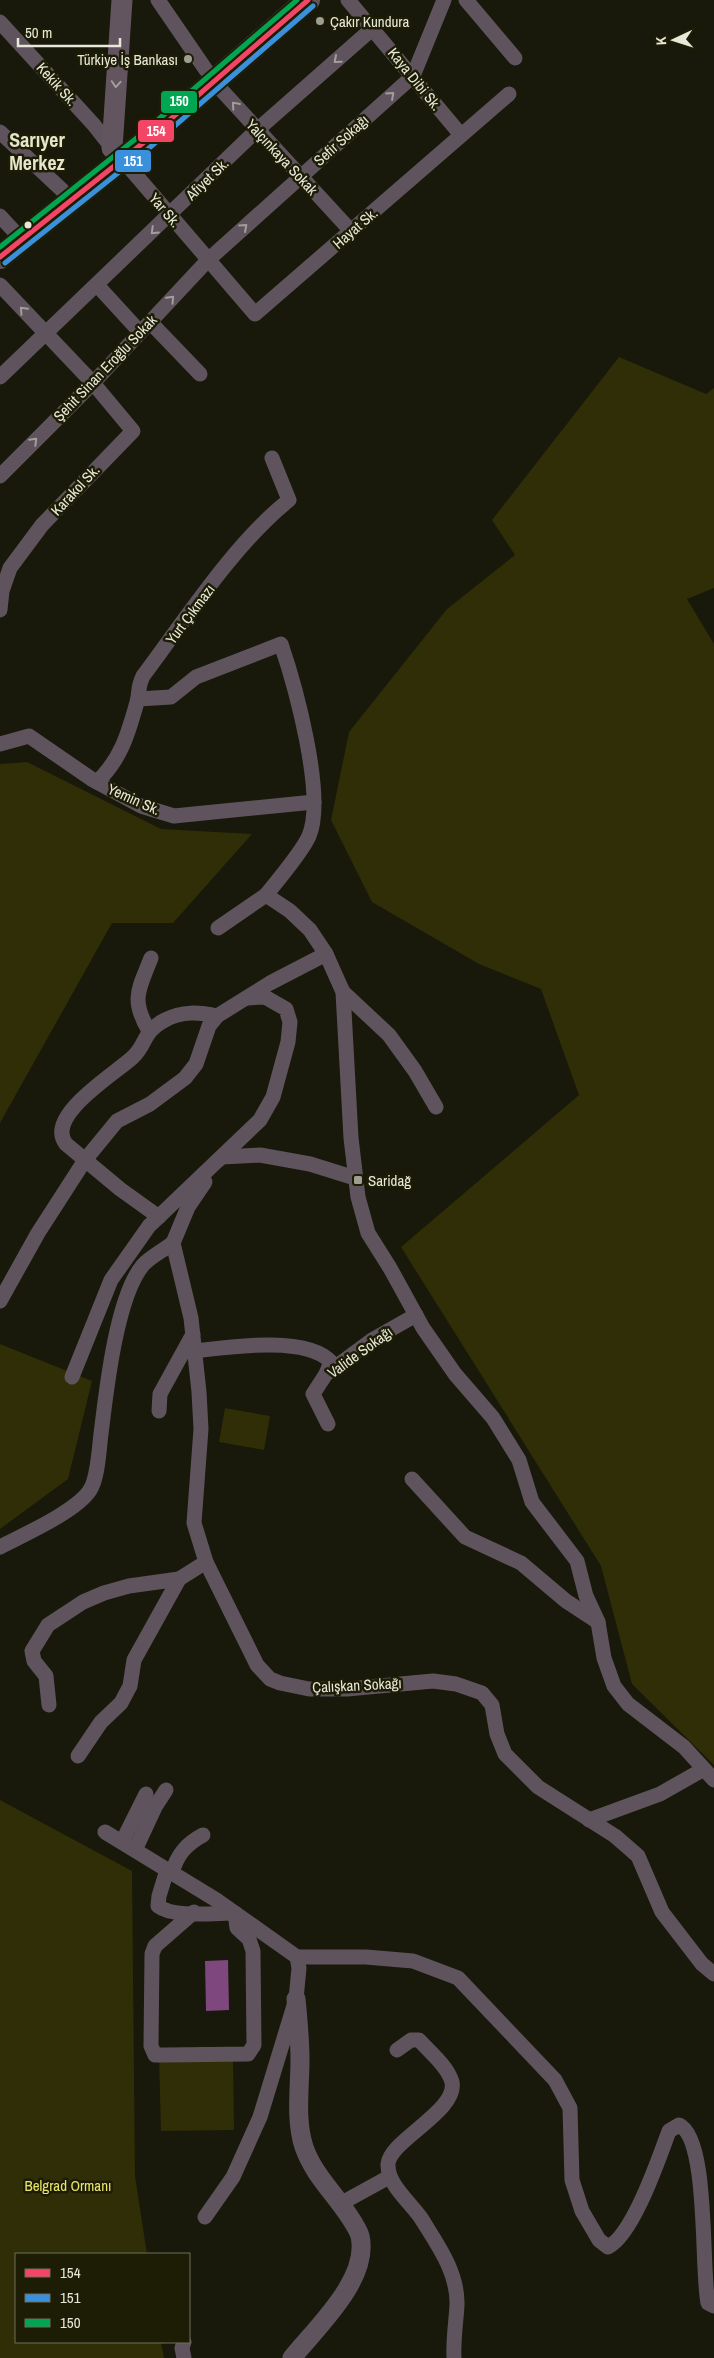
<svg xmlns="http://www.w3.org/2000/svg" width="714" height="2358" font-family="'Archivo Narrow',sans-serif">
  <style>
    .green { fill: #2f2e06 }
    .water { fill: #7e487f }
    .lines { fill: none; stroke-linecap: round; stroke-linejoin: round }
    .minor { stroke: #5f545d; stroke-width: 15 }
    .tertiary { stroke: #5f545d; stroke-width: 19 }
    .secondary { stroke: #62555f; stroke-width: 21 }
    .primary { stroke: #5f545b; stroke-width: 24 }
    .bus-1-casing { stroke: #1d1d06; stroke-width: 9 }
    .bus-2-casing { stroke: #1d1d06; stroke-width: 9 }
    .bus-3-casing { stroke: #1d1d06; stroke-width: 9 }
    .bus-1 { stroke: #f34667; stroke-width: 5 }
    .bus-2 { stroke: #3a90db; stroke-width: 5 }
    .bus-3 { stroke: #00a651; stroke-width: 5 }
    .oneway { stroke: #a39e9b }
    .oneway2 { stroke: #a49e9c }
    .poi-dot { fill: #9f9f91; stroke: #1d1d06; stroke-width: 2 }
    .bus-dot { fill: #e7e8d9; stroke: #1d1d06; stroke-width: 2 }
    .labels { text-anchor: middle; dominant-baseline: central; stroke-width: 5; stroke-linejoin: round; paint-order: stroke }
    .poi-label { font-size: 15px; fill: #e7e8d9; stroke: #1d1d06; text-anchor: start }
    .street-label { font-size: 15px; fill: #e7e8d9; stroke: #1d1d06 }
    .park-label { font-size: 15px; fill: #e9e66a; stroke: #1d1d06 }
    .district-label { font-size: 20px; font-weight: bold; fill: #e6e7ca; stroke: #1d1d06 }
    .line-badge { stroke: #1d1d06; stroke-width: 2 }
    .badge-label { font-size: 14px; text-anchor: middle; font-weight: bold; fill: #fff }
  </style>
  <rect width="100%" height="100%" fill="#18180b"/>
  <!-- green -->
  <g class="green">
    <path d="M619,357L706,394L714,388V588L687,599L714,644V1765L632,1684L601,1566L401,1247L579,1095L541,989L479,964L372,902L331,820L349,732L447,609L515,555L492,520Z"/>
    <path d="M27,762L161,829L252,834L173,923H112L0,1123V764Z"/>
    <path d="M0,1344L92,1381L68,1479L0,1529Z"/>
    <path d="M225,1408L270,1416L264,1450L219,1442Z"/>
    <path d="M0,1800L132,1871L135,2176L147,2254H16V2342H161L164,2358H0Z"/>
    <path d="M233,2057L234,2130L161,2131L159,2058Z"/>
  </g>
  <!-- water -->
  <path class="water" d="M228,1960L229,2010L206,2011L205,1961Z"/>
  <g class="lines">
    <!-- minor -->
    <g class="minor">
      <path d="M158,0L206,70"/>
      <path d="M348,0L461,135"/>
      <path d="M466,0L515,58"/>
      <path d="M0,22L94,125L112,148"/>
      <path d="M214,82L351,231"/>
      <path d="M0,132L62,190"/>
      <path d="M122,159L255,314L509,94"/>
      <path d="M0,216L13,230"/>
      <path d="M0,285L93,383L133,431L42,525L10,568L2,591L0,610"/>
      <path d="M97,285L140,332"/>
      <path d="M150,322L200,374"/>
      <path d="M0,377L257,130L373,28"/>
      <path d="M0,476L93,383L208,260L413,76L444,0"/>
      <path d="M138,699L171,697L196,677L281,644C295,685 326,796 309,836C302,852 278,880 266,895L290,911L310,930L326,954L343,992L351,1138L358,1197L368,1233L390,1268L423,1328L455,1374L493,1418L519,1460L532,1502L577,1561L586,1596L598,1622L604,1658L614,1686L628,1704L684,1747L714,1780"/>
      <path d="M0,744L29,736L93,780L141,806L174,816L314,802"/>
      <path d="M97,782C121,759 128,734 137,702C140,691 137,688 143,676C185,620 235,543 289,500L272,458"/>
      <path d="M218,928L266,895"/>
      <path d="M343,992L389,1035L415,1071L436,1107"/>
      <path d="M149,1031C130,999 139,989 151,958"/>
      <path d="M220,1159L222,1157L260,1155L310,1164L355,1178"/>
      <path d="M159,1217L120,1189L66,1144C44,1116 115,1074 133,1057C147,1044 142,1032 165,1020C182,1011 199,1012 217,1016"/>
      <path d="M173,1243L191,1318L199,1392L201,1429L194,1523L206,1562L257,1665L270,1679L280,1683L309,1689H347L433,1681L456,1684L482,1693L492,1705L497,1734L505,1754L538,1787L615,1836L638,1856L662,1912L702,1964L714,1974"/>
      <path d="M173,1243L188,1207L205,1182"/>
      <path d="M0,1301L38,1233L85,1160L117,1121L150,1104L185,1078L196,1064L209,1026L217,1016L270,983L326,954"/>
      <path d="M195,1351C228,1347 307,1335 331,1362L326,1374"/>
      <path d="M72,1377L111,1280L149,1226L260,1120L273,1097L288,1042L290,1022L286,1009L265,997L247,998"/>
      <path d="M159,1411L160,1394L193,1334"/>
      <path d="M328,1424L313,1394L326,1374L372,1340L416,1315"/>
      <path d="M412,1479L465,1537L521,1563L566,1601L598,1622"/>
      <path d="M0,1547C23,1535 77,1511 90,1490C98,1478 99,1449 101,1434C106,1393 116,1297 143,1265C150,1257 164,1250 173,1243"/>
      <path d="M49,1705L46,1676L34,1661L32,1651L48,1625L83,1602L104,1593L129,1586L179,1579"/>
      <path d="M78,1756L101,1722L121,1703L130,1686L134,1660L179,1579L206,1562"/>
      <path d="M589,1820L660,1794L704,1769"/>
      <path d="M105,1832L218,1901L297,1957L299,1968L296,1999L260,2117L233,2177L205,2217"/>
      <path d="M122,1842L146,1794"/>
      <path d="M135,1850L155,1807L166,1790"/>
      <path d="M167,1870L159,1896L158,1906C173,1918 215,1913 235,1913L237,1928L249,1939L253,1951L254,2045L248,2054L165,2055H155L151,2046L152,1954L155,1946L194,1912"/>
      <path d="M172,1873C177,1855 186,1844 203,1835"/>
      <path d="M297,1957H366L413,1961L458,1978L555,2080L570,2108L572,2180L582,2211L599,2240L608,2247C633,2235 659,2158 669,2131L679,2125C709,2138 701,2270 708,2303L714,2306"/>
      <path d="M397,2050L411,2040H419C430,2052 448,2067 452,2082C458,2111 390,2140 388,2164C387,2184 410,2202 421,2218C437,2244 458,2272 457,2305C456,2323 453,2340 454,2358"/>
      <path d="M340,2204L389,2177"/>
      <path d="M184,2358L182,2348L184,2342"/>
    </g>
    <!-- tertiary -->
    <path class="tertiary" d="M292,2358C316,2328 370,2279 360,2236C358,2229 351,2219 347,2213C332,2191 313,2173 304,2147C295,2120 300,2087 300,2060C300,2040 298,2019 296,1999"/>
    <!-- secondary -->
    <path class="secondary" d="M112,148L122,0"/>
    <!-- primary -->
    <path class="primary" d="M0,257L143,143L308,0"/>
    <defs>
      <path id="bus-1" d="M0,257L143,143L308,0"/>
      <path id="bus-2" d="M5,263L148,149L313,6"/>
      <path id="bus-3" d="M0,247L138,137L297,0"/>
    </defs>
    <!-- bus-1 casing -->
    <use href="#bus-1" class="bus-1-casing"/>
    <!-- bus-2 casing -->
    <use href="#bus-2" class="bus-2-casing"/>
    <!-- bus-3 casing -->
    <use href="#bus-3" class="bus-3-casing"/>
    <!-- bus-1 -->
    <use href="#bus-1" class="bus-1"/>
    <!-- bus-2 -->
    <use href="#bus-2" class="bus-2"/>
    <!-- bus-3 -->
    <use href="#bus-3" class="bus-3"/>
  </g>
  <!-- one-way arrows -->
  <defs><path id="oneway-chevron" d="M-2-3.5L2.5 0L-2 3.5" fill="none" stroke-width="1.6" stroke-linecap="round" stroke-linejoin="round" transform="scale(1.25)"/></defs>
  <g class="oneway">
    <use href="#oneway-chevron" transform="translate(337 60) rotate(139)"/>
    <use href="#oneway-chevron" transform="translate(391 95) rotate(-42)"/>
    <use href="#oneway-chevron" transform="translate(235 105) rotate(-131)"/>
    <use href="#oneway-chevron" transform="translate(244 227) rotate(-42)"/>
    <use href="#oneway-chevron" transform="translate(154 231) rotate(136)"/>
    <use href="#oneway-chevron" transform="translate(171 299) rotate(-47)"/>
    <use href="#oneway-chevron" transform="translate(23 310) rotate(-133)"/>
    <use href="#oneway-chevron" transform="translate(34 441) rotate(-45)"/>
  </g>
  <use class="oneway2" href="#oneway-chevron" transform="translate(116 84) rotate(94)"/>
  <!-- markers -->
  <g class="poi-dot">
    <circle cx="320" cy="21" r="5"/>
    <circle cx="188" cy="59" r="5"/>
    <rect x="353" y="1175" width="10" height="10" rx="2.5"/>
  </g>
  <circle class="bus-dot" cx="28" cy="225" r="4.5"/>
  <g class="labels">
    <!-- poi labels -->
    <g class="poi-label">
      <text x="330" y="21">Çakır Kundura</text>
      <text x="178" y="59" text-anchor="end">Türkiye İş Bankası</text>
      <text x="368" y="1180">Saridağ</text>
    </g>
    <!-- street labels -->
    <g class="street-label">
      <text transform="translate(415 79) rotate(51)">Kaya Dibi Sk.</text>
      <text transform="translate(57 84) rotate(48)">Kekik Sk.</text>
      <text transform="translate(341 140) rotate(-42)">Sefir Sokağı</text>
      <text transform="translate(282 157) rotate(47)">Yalçınkaya Sokak</text>
      <text transform="translate(207 179) rotate(-44)">Afiyet Sk.</text>
      <text transform="translate(165 210) rotate(49)">Yar Sk.</text>
      <text transform="translate(355 228) rotate(-41)">Hayat Sk.</text>
      <text transform="translate(105 368) rotate(-46)">Şehit Sinan Eroğlu Sokak</text>
      <text transform="translate(75 490) rotate(-47)">Karakol Sk.</text>
      <text transform="translate(190 614) rotate(-53)">Yurt Çıkmazı</text>
      <text transform="translate(134 799) rotate(24)">Yemin Sk.</text>
      <text transform="translate(360 1352) rotate(-36)">Valide Sokağı</text>
      <text transform="translate(357 1685) rotate(-3)">Çalışkan Sokağı</text>
    </g>
    <!-- park labels -->
    <g class="park-label">
      <text x="68" y="2185">Belgrad Ormanı</text>
    </g>
    <!-- district labels -->
    <g class="district-label">
      <text x="37" y="139">Sarıyer<tspan x="37" dy="23">Merkez</tspan></text>
    </g>
  </g>
  <g class="line-badge">
    <rect x="160" y="90" width="38" height="24" rx="5" fill="#00a651"/>
    <rect x="137" y="119" width="38" height="24" rx="5" fill="#f34667"/>
    <rect x="114" y="149" width="38" height="24" rx="5" fill="#3a90db"/>
  </g>
  <g class="badge-label">
    <text x="179" y="106">150</text>
    <text x="156" y="136">154</text>
    <text x="133" y="166">151</text>
  </g>
  <!-- legend -->
  <rect x="15" y="2253" width="175" height="90" fill="#1d1d06" stroke="#6e6e5a"/>
  <rect x="25" y="2269" width="25" height="8" fill="#f34667" stroke="#6e6e5a"/>
  <text x="60" y="2278" font-size="15" fill="#e7e8d9">154</text>
  <rect x="25" y="2294" width="25" height="8" fill="#3a90db" stroke="#6e6e5a"/>
  <text x="60" y="2303" font-size="15" fill="#e7e8d9">151</text>
  <rect x="25" y="2319" width="25" height="8" fill="#00a651" stroke="#6e6e5a"/>
  <text x="60" y="2328" font-size="15" fill="#e7e8d9">150</text>
  <!-- north arrow -->
  <g transform="translate(674 40) rotate(266)" stroke="#1d1d06" stroke-width="4" paint-order="stroke">
  <path d="M0-4L9 19L0 12L-9 19Z" fill="#e7e8d9"/>
  <text y="-8" font-size="14" font-weight="bold" text-anchor="middle" fill="#e7e8d9">K</text>
  </g>
  <!-- scale -->
  <path d="M18 38v8h102v-8" fill="none" stroke="#e7e8d9" stroke-width="2.5"/>
  <text x="25" y="38" font-size="15" fill="#e7e8d9" stroke="#1d1d06" stroke-width="4" paint-order="stroke">50 m</text>
</svg>
